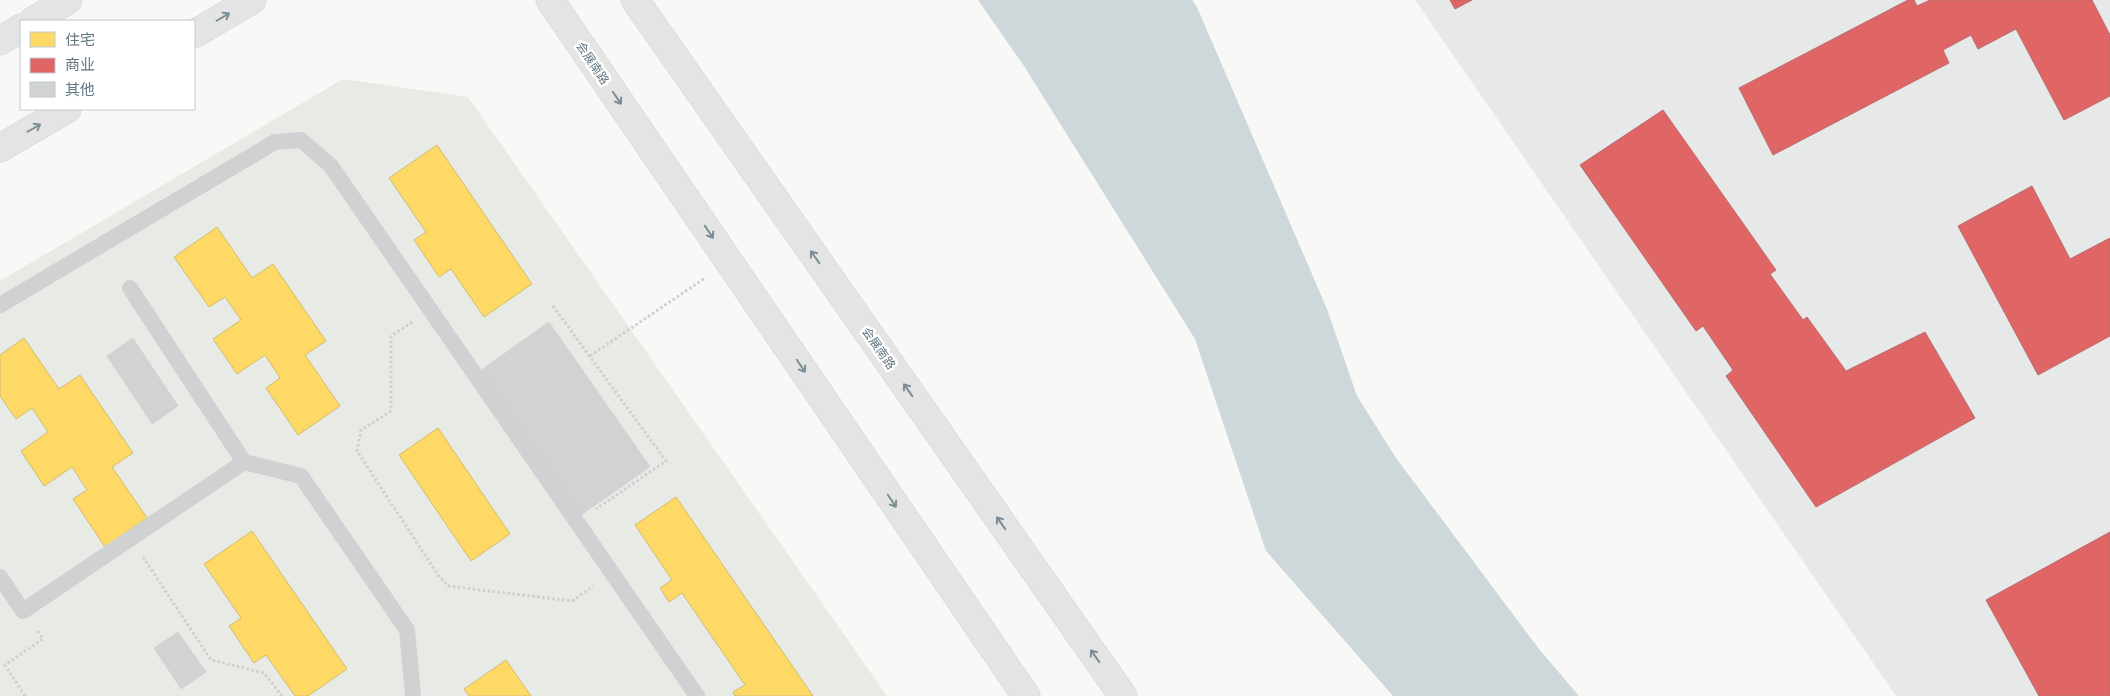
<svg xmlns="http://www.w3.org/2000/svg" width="2110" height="696" font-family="'Golos Text','Noto Sans SC',sans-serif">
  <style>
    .built { fill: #e7e9e9 }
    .green { fill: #e8ebe5 }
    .water { fill: #ced8da }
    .homes { fill: #ffd966; stroke: #d0bc6f }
    .shops { fill: #e06666; stroke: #ba6b6f }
    .building { fill: #d1d3d3; stroke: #e7e7e6 }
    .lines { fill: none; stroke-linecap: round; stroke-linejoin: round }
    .secondary-casing { stroke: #d4d6d6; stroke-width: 29 }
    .path { stroke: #cecfd0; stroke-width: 3; stroke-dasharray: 2.5 2.5; stroke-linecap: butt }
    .service { stroke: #d0d1d2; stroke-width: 16 }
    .secondary { stroke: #e3e4e3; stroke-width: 28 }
    .oneway { stroke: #7b8d96 }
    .labels { text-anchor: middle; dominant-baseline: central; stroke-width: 5; stroke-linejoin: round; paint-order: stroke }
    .street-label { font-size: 12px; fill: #617783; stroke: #fff }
  </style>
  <rect width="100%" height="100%" fill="#f8f8f7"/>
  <!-- built -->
  <path class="built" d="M1415,0H2110V696H1896Z"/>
  <!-- green -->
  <path class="green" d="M343,79L468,97L887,696H0V281Z"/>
  <!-- water -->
  <path class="water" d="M978,0H1192L1197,7L1327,309L1357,396L1396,458L1539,649L1579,696H1393L1266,551L1195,339L1024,66Z"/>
  <!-- homes -->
  <g class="homes">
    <path d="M437,145L532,284L484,317L451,269L439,277L414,240L426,232L389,178Z"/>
    <path d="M217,227L252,278L273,264L326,341L305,355L340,406L298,435L266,388L280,378L265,355L237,374L213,339L241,320L225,297L209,307L174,257Z"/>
    <path d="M24,338L59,389L80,375L133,453L112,467L147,518L105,547L73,499L87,490L72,467L44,486L21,451L48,432L32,408L16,419L0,396V355Z"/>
    <path d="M438,428L510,534L471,561L399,455Z"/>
    <path d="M676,497L813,696H735L733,692L745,685L682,593L669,602L660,588L672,580L635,525Z"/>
    <path d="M252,531L347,669L308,696H295L266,655L254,663L229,626L241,618L204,564Z"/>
    <path d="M506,660L531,696H469L464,689Z"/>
  </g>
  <!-- shops -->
  <g class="shops">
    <path d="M1450,0H1472L1455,9Z"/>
    <path d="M1908,0H1914L1917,6L1930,0H2092L2110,35V96L2064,120L2016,29L1978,49L1971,35L1943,50L1949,63L1773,155L1739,88Z"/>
    <path d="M1663,110L1776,270L1770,274L1803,320L1807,317L1846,371L1925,332L1975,418L1816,507L1726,376L1733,370L1703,326L1696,331L1580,165Z"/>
    <path d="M2032,186L2070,259L2110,238V336L2038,375L1958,226Z"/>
    <path d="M2110,532V696H2039L1986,600Z"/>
  </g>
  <!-- building -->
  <g class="building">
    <path d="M549,321L651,467L578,518L476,373Z"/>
    <path d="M133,337L179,406L152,425L106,356Z"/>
    <path d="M178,631L207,672L181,690L153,648Z"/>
  </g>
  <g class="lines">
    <defs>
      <g id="secondary">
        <path d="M550,0L1026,696"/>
        <path d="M635,0L1123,696"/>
        <path d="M33,21L68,0"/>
        <path d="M194,34L252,0"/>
        <path d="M0,41L21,28"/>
        <path d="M0,148L67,109"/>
      </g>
    </defs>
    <!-- secondary casing -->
    <use href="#secondary" class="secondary-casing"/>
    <!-- path -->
    <g class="path">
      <path d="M553,306L666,461L596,509"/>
      <path d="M412,322L391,336V411L361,430L357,451L438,575L448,586L572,601L593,586"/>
      <path d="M590,356L705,278"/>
      <path d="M143,557L211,660L264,673L282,696"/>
      <path d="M25,696L5,665L43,639L36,629"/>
    </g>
    <!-- service -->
    <g class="service">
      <path d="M130,288L244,462L301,476L407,630L413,696"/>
      <path d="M0,305L275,142L301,140L331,166L697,696"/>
      <path d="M0,577L23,611L244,462"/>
    </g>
    <!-- secondary -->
    <use href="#secondary" class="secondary"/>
  </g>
  <!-- one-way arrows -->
  <defs><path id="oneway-shaft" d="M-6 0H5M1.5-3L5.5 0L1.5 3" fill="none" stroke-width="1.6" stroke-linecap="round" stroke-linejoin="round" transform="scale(1.25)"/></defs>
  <g class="oneway">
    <use href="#oneway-shaft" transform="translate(223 17) rotate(-30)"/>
    <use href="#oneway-shaft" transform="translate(617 98) rotate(56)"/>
    <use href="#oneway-shaft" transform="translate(34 128) rotate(-30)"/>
    <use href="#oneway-shaft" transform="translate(709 232) rotate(56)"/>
    <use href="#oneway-shaft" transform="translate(815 257) rotate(-125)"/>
    <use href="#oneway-shaft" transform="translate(801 366) rotate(56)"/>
    <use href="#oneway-shaft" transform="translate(908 390) rotate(-125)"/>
    <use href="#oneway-shaft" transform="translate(892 501) rotate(56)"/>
    <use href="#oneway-shaft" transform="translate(1001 523) rotate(-125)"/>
    <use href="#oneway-shaft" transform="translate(1095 656) rotate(-125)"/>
  </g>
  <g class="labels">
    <!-- street labels -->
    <g class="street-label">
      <text transform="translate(593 63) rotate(56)">会展南路</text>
      <text transform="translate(879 348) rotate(55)">会展南路</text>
    </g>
  </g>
  <!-- legend -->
  <rect x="20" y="20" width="175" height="90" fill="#ffffff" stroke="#c0c9cd"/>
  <rect x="30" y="32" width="25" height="15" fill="#ffd966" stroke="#c0c9cd"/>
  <text x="65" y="45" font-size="15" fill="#617783">住宅</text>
  <rect x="30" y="58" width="25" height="15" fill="#e06666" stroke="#c0c9cd"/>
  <text x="65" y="70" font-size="15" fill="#617783">商业</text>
  <rect x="30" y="82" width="25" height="15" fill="#d1d3d3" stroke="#c0c9cd"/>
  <text x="65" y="95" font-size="15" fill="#617783">其他</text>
</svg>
